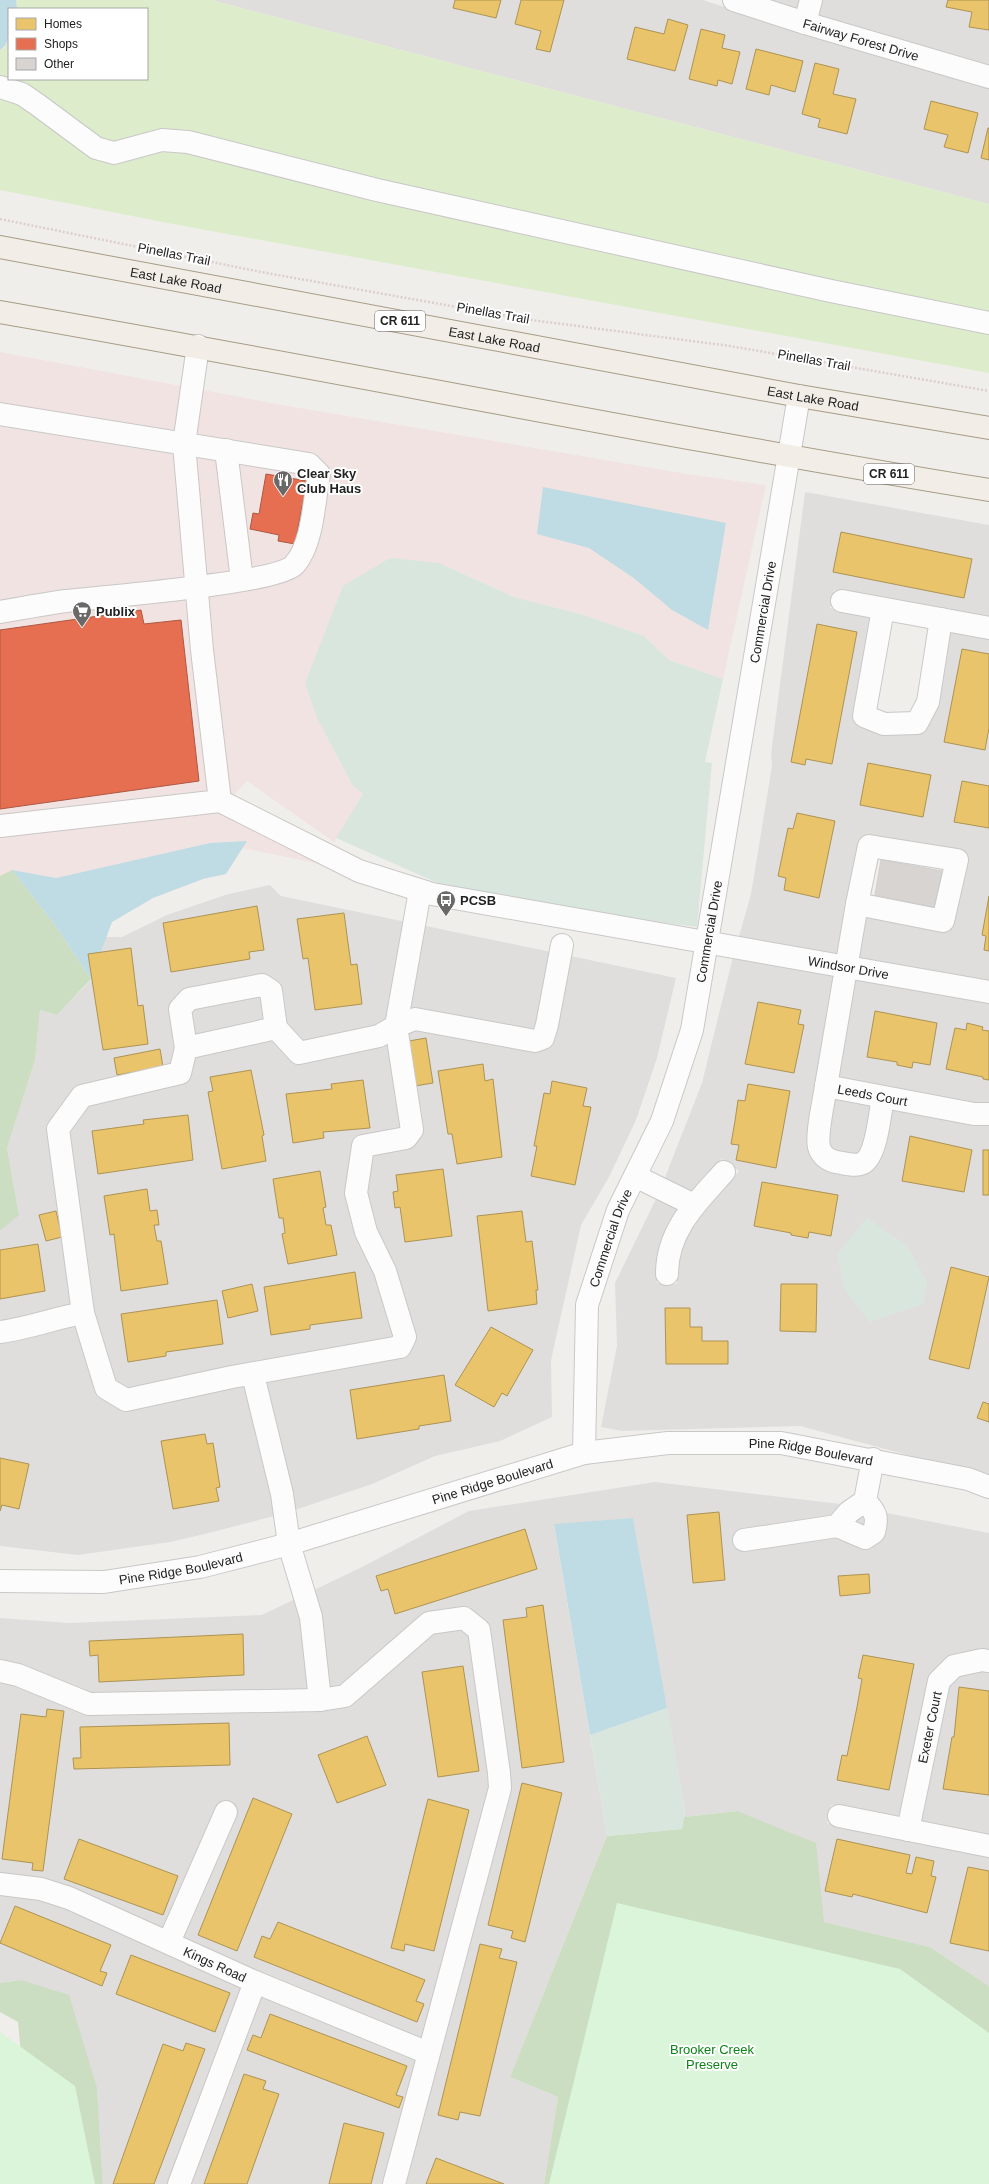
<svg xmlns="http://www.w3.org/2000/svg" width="989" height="2184" font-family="Arial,sans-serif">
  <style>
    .residential { fill: #dfdedc }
    .commercial { fill: #f1e3e1; fill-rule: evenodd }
    .grass { fill: #ddeccb }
    .forest { fill: #cbdec1 }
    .wetland { fill: #d9e6de }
    .park { fill: #daf5da }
    .water { fill: #bfdbe3 }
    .homes { fill: #e9c46a; stroke: #ad9354 }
    .shops { fill: #e76f51; stroke: #ac5843 }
    .building { fill: #d7d4d2; stroke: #d3d0cc }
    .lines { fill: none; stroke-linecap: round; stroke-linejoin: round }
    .minor-casing { stroke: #c9c8c7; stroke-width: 24 }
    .major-casing { stroke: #a79c86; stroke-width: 24 }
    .path { stroke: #dccecd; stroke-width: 2.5; stroke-dasharray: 2 2; stroke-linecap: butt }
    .minor { stroke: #fdfcfc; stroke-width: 22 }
    .major { stroke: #f3ede7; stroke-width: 22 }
    .labels { text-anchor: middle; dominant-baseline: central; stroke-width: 4; stroke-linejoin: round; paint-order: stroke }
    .shield { fill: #fff; stroke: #646464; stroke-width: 1 }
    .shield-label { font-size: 12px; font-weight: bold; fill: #222 }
    .street-label { font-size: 13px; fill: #222; stroke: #fff }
    .poi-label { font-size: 13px; font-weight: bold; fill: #222; stroke: #fff; text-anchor: start }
    .park-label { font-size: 13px; fill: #0c8416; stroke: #fff }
  </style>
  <rect width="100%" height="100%" fill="#f0eeeb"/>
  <!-- residential -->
  <g class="residential">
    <path d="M211,0H703L792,29L989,87V204Z"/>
    <path d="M763,0H800L797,11Z"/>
    <path d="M822,0H989V68L817,17Z"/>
    <path d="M805,492L989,525V618L834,590L830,608L872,616L854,714L917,732L950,630L989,637V982L859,961L866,914L941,930L967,862L870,837L838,957L738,940L751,894L772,766L771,754Z"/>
    <path d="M270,885L281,896L676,978L657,1058L636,1120L609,1177L581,1225L551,1360L552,1417L500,1441L435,1456L372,1484L289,1512L209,1533L170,1542L78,1555L0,1546V1231L19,1214L7,1148L35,1060L40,1010L57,1015L91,980L106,937H122L167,915L225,895Z"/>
    <path d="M733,957L835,975L816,1084L989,1124V1477L800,1426L622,1431L601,1427L617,1346L615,1283L657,1197L679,1208L667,1225L660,1243L657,1259V1283L677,1284V1261L686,1233L739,1171L722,1159L692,1193L664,1180L702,1083Z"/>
    <path d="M856,979L989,1001V1105H974L838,1079Z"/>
    <path d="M655,1482L841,1504L989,1533V1652L951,1657L900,1819L831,1805L827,1823L989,1855V1986L930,1947L824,1922L737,1811L684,1817L685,1811L633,1518L554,1525L607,1836L510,2077L558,2097L544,2184H103L97,2088L21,1980L0,1983V1618L70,1623L262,1615L362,1567L469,1511Z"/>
    <path d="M983,1669L989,1670V1836L920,1822L949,1686L960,1674Z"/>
  </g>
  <!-- commercial -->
  <path class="commercial" d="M0,352L282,405L687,474L766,485L723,679L669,660L644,636L584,615L514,597L439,563L305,683L317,718L353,786L363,794L334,842L247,781L234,795L324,858L320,864L242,848L246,841L210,843L56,878L12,870L0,876ZM726,523L708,630L672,610L635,579L589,548Z"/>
  <!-- grass -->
  <path class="grass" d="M16,0H211L989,204V373L173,224L0,190V50L4,48L9,38V79H147V9H17Z"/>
  <!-- forest -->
  <g class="forest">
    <path d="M12,870L55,925L91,979L57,1015L40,1010L35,1060L7,1148L19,1215L0,1231V876Z"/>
    <path d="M737,1811L816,1843L824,1922L930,1947L989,1986V2048L611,2184H544L558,2097L510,2077L607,1836L681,1829L684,1817Z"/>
    <path d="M21,1980L69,1995L97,2088L103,2184H33L18,2022L0,2012V1983Z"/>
  </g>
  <!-- wetland -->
  <g class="wetland">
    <path d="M390,558L439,563L514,597L584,615L644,636L669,660L723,679L705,762L712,763L697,927L636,919L440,884L336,838L363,794L353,786L317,718L305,683L343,586Z"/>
    <path d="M867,1218L907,1245L927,1282L923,1304L869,1322L844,1289L837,1254Z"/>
    <path d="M667,1708L685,1811L682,1829L607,1836L590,1735Z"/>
  </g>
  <!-- park -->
  <g class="park">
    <path d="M617,1903L900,1969L989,2033V2184H549Z"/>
    <path d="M0,2032L75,2086L95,2184H0Z"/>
  </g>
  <!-- water -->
  <g class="water">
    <path d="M0,0H16L17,9H9C9,22 13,43 0,50Z"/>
    <path d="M543,487L726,523L708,630L672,610L635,579L589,548L537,534Z"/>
    <path d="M247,841L226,874L203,879L153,898L112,922L91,979L55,925L12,870L56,878L210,843Z"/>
    <path d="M633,1518L667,1708L590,1735L554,1524Z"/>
  </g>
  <!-- homes -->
  <g class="homes">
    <path d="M455,0H501L496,18L453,8Z"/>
    <path d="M521,0H564L550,52L536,49L541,31L515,24Z"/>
    <path d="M948,0H989V30L969,27L972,12L946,7Z"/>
    <path d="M668,19L688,25L675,71L627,59L635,27L664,34Z"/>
    <path d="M701,29L725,35L722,48L740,52L732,84L718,80L717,86L689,79Z"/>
    <path d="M756,49L803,61L795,92L771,85L769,95L746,89Z"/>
    <path d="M815,63L839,69L833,94L856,99L847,134L818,127L820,119L802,114Z"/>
    <path d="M931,101L978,113L968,153L944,147L948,135L924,129Z"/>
    <path d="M988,128H989V160L981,158Z"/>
    <path d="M841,532L972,559L964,598L833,572Z"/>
    <path d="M817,624L857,632L832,764L806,759L805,765L791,762Z"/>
    <path d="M962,649L989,654V728L985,750L944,742Z"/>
    <path d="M868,763L931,775L923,817L860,805Z"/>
    <path d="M962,781L989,786V828L954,822Z"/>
    <path d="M797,813L835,821L819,898L784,890L786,878L778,876L788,828L793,829Z"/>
    <path d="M989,896V951L984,950L986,936L982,935Z"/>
    <path d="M257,906L264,950L249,952L250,959L171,972L163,923Z"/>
    <path d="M344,913L351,965L357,964L362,1004L315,1010L308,958L303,959L297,919Z"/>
    <path d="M131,948L138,1006L143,1005L148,1044L103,1050L88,954Z"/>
    <path d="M758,1002L801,1010L798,1024L804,1025L794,1073L745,1064Z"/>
    <path d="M875,1011L937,1023L930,1065L913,1062L912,1068L897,1065V1062L867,1057Z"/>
    <path d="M967,1023L983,1027L982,1030L989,1031V1080L983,1079V1077L946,1069L955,1028L966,1030Z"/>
    <path d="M426,1038L433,1083L415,1086L409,1041Z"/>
    <path d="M160,1049L163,1067L117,1075L114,1058Z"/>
    <path d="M483,1064L485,1081L493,1079L502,1157L457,1164L452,1134H448L438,1071Z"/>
    <path d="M251,1070L264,1135L262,1136L266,1161L222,1169L208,1092L213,1091L210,1077Z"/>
    <path d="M363,1080L370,1128L323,1132L324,1138L293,1143L286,1094L332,1089L331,1084Z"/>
    <path d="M552,1081L587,1088L583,1106L591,1107L575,1185L531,1176L537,1146H534L544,1093L550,1094Z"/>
    <path d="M748,1084L790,1091L776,1168L736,1160L739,1145L731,1144L735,1121L738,1100L745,1101Z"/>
    <path d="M188,1115L193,1160L98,1174L92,1131L144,1124L143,1120Z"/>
    <path d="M910,1136L972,1150L964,1192L902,1181Z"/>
    <rect x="983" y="1150" width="6" height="45"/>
    <path d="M443,1169L452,1236L405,1242L400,1207L395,1208L393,1192L398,1191L396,1175Z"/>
    <path d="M320,1171L326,1207L323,1208L326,1225H331L337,1255L288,1264L282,1234L285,1233L283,1218H279L273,1179Z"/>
    <path d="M762,1182L838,1195L831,1236L809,1232L808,1238L791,1235V1233L754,1226Z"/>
    <path d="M147,1189L150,1211L157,1210L159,1225H154L157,1241H161L168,1284L121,1291L114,1234L110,1235L104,1196Z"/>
    <path d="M56,1211L62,1237L46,1241L39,1215Z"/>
    <path d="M522,1211L526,1242L532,1241L538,1290H536L537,1304L488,1311L477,1216Z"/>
    <path d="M38,1244L45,1291L0,1299V1250Z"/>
    <path d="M951,1267L989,1277L969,1369L929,1359Z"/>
    <path d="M355,1272L362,1318L310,1325V1329L271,1335L264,1287Z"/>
    <path d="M252,1284L258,1311L228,1318L222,1291Z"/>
    <path d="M781,1284H817L816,1332L780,1331Z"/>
    <path d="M217,1300L223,1344L166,1352V1356L128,1362L121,1314Z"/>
    <path d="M665,1308H690V1327H702V1341H728V1364H666Z"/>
    <path d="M491,1327L533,1350L507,1396L502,1393L494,1407L455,1385Z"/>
    <path d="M444,1375L451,1421L419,1426V1429L357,1439L350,1390Z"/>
    <path d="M983,1402L989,1404V1422L977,1418Z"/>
    <path d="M205,1434L207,1444L213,1443L220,1487L216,1488L219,1501L173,1509L161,1441Z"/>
    <path d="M0,1458L29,1464L19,1509L2,1505L0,1511Z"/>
    <path d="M719,1512L725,1580L693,1583L687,1515Z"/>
    <path d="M525,1529L537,1569L395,1614L388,1589L381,1591L376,1576Z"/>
    <path d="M869,1574L870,1593L840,1596L838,1576Z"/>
    <path d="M543,1605L564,1762L522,1768L503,1620L527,1617L526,1608Z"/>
    <path d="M243,1634L244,1675L99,1682L98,1655L90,1656L89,1641Z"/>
    <path d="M863,1655L914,1664L889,1790L837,1780L842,1755L847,1756L857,1707L862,1679L858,1678Z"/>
    <path d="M463,1666L479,1771L438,1777L422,1672Z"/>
    <path d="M959,1687L989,1691V1795L943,1789L952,1737H954Z"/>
    <path d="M47,1709L64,1711L43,1871L32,1870L33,1863L2,1859L21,1714L46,1717Z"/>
    <path d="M229,1723L230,1765L74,1769L73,1758H81L80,1727Z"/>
    <path d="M367,1736L386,1785L337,1803L318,1755Z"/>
    <path d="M522,1783L562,1793L525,1942L511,1938L513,1931L488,1925Z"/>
    <path d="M253,1798L292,1814L237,1951L198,1935Z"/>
    <path d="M428,1799L469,1810L434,1951L405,1944L404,1951L391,1948Z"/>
    <path d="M79,1839L178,1876L163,1915L64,1879Z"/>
    <path d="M837,1839L910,1855L906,1873L912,1874L916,1857L934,1861L931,1876L936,1877L927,1913L853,1894L852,1897L825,1891Z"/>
    <path d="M968,1867L989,1871V1951L950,1943Z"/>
    <path d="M15,1906L111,1945L100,1971L107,1973L102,1986L0,1943Z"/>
    <path d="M278,1922L425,1980L416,2001L424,2004L417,2022L254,1957L262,1936L270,1939Z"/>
    <path d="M480,1944L502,1949L499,1958L517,1962L480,2116L460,2112L458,2120L438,2115Z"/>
    <path d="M131,1955L230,1993L215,2032L116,1994Z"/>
    <path d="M270,2014L407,2066L396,2095L403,2097L399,2108L247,2050L253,2035L261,2038Z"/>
    <path d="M186,2043L205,2049L154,2184H113L163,2044L183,2051Z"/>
    <path d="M244,2074L266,2081L263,2089L279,2094L247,2184H204Z"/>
    <path d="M344,2123L384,2133L371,2184H329Z"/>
    <path d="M436,2158L504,2184H426Z"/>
  </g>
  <!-- shops -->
  <g class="shops">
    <path d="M266,474L307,481L295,544L278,541L279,535L250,529L253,513L259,514Z"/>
    <path d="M141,610L144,624L181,620L199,781L0,809V630Z"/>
  </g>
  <!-- building -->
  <path class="building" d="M881,860L942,871L935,907L875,895Z"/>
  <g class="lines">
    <defs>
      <g id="minor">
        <path id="s1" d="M734,0L805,23L989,77"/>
        <path d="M805,23L811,0"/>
        <path d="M0,87L22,94L38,105L96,148L114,153L162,140L188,142L377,190L831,291L989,323"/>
        <path d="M0,414L309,464L319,474C314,501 313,543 295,564C280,583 101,597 66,601C44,604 22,608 0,612"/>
        <path d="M226,450L242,580"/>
        <path d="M842,601L989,628"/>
        <path d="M883,609L864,716L884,724L917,723L928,702L941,619"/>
        <path id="s2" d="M220,801L359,871L432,894L989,992"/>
        <path d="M0,826L220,801L202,650L184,444L198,346"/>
        <path d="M869,846L957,860L943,921L857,904Z"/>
        <path id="s3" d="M857,904L826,1086L974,1114H989"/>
        <path d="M186,1048L180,1009L189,999L262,985L271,991L276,1028"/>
        <path d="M826,1086C824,1100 816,1134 819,1147C821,1155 828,1160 836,1162C844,1163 855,1167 863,1163C877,1155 880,1112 883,1097"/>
        <path d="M635,1176L694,1205"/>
        <path d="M667,1274C667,1230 697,1202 724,1172"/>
        <path d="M83,1313L58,1129L82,1096L180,1073L186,1048L276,1028L299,1053L379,1036L396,1026L415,1019L535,1041L543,1038L547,1025L562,945"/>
        <path d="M0,1332C29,1328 55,1318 83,1313L106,1388L126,1400L232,1377L400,1347L405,1337L385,1271L366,1232L356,1193L363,1146L406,1138L412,1130L396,1026L420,891"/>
        <path d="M253,1375L282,1494L289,1544L311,1617L320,1700"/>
        <path id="s4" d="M584,1453L587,1305L618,1210L662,1121L692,1030L799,396"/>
        <path d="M837,1526L865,1538L874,1532C878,1517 876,1512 865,1501"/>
        <path d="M744,1540L837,1526L849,1512L865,1501L873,1459"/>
        <path id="s5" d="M0,1581L104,1582L200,1567L289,1544L584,1453L668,1443H781L968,1479L989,1487"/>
        <path d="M0,1671L18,1675L89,1704L320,1700L345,1696L429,1623L464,1618L479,1630L499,1773L500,1788L394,2184"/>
        <path d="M839,1816L989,1846"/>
        <path id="s6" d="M908,1830L939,1681L954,1666L982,1660L989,1661"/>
        <path id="s7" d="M0,1884L41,1889L69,1898L255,1982L428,2053"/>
        <path d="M169,1942L226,1812"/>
        <path d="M179,2184L255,1982"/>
      </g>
      <g id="major">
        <path id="s8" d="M0,247L799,396L989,428"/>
        <path d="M0,312C330,369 658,436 989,490"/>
      </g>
    </defs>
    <!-- minor casing -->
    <use href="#minor" class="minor-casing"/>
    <!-- major casing -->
    <use href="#major" class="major-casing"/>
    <!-- path -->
    <path class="path" d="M0,219L261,272L524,319L730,346L989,391"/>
    <!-- minor -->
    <use href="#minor" class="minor"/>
    <!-- major -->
    <use href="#major" class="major"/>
  </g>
  <!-- icons -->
  <defs>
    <symbol id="restaurant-pin" viewBox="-11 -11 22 30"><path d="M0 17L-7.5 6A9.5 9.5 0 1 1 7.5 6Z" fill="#6a6968" stroke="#fff"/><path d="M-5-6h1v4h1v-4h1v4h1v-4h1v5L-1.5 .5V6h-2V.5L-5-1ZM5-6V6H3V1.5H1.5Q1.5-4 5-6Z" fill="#fff"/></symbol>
    <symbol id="supermarket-pin" viewBox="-11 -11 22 30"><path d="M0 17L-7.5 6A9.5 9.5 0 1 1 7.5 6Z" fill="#6a6968" stroke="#fff"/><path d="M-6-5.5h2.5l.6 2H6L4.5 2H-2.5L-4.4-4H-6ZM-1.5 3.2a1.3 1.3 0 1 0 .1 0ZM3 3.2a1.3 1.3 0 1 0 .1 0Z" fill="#fff"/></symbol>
    <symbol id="bus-pin" viewBox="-11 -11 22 30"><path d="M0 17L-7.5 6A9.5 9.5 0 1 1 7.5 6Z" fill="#6a6968" stroke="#fff"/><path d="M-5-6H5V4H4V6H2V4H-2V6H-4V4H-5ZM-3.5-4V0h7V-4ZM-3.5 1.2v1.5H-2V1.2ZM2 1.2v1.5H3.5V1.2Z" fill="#fff"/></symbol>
  </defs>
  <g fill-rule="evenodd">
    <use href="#restaurant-pin" x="272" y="469" width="22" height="30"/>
    <use href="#supermarket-pin" x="71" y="600" width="22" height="30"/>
    <use href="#bus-pin" x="435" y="889" width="22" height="30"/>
  </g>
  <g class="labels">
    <!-- shield labels -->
    <g class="shield">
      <rect x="375" y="311" width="50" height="20" rx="3"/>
      <rect x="864" y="464" width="50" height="20" rx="3"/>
    </g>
    <g class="shield-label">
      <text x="400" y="321">CR 611</text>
      <text x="889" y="474">CR 611</text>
    </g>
    <!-- street labels -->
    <g class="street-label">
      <text stroke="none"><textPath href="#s1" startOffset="133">Fairway Forest Drive</textPath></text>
      <text transform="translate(174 254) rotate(11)">Pinellas Trail</text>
      <text stroke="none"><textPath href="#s8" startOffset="179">East Lake Road</textPath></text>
      <text transform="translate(493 313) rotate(10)">Pinellas Trail</text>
      <text stroke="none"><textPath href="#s8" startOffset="503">East Lake Road</textPath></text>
      <text transform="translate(814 360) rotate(10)">Pinellas Trail</text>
      <text stroke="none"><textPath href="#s8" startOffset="827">East Lake Road</textPath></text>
      <text stroke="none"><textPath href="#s4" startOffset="867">Commercial Drive</textPath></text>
      <text stroke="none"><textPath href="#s4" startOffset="543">Commercial Drive</textPath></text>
      <text stroke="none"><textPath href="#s2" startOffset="655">Windsor Drive</textPath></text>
      <text stroke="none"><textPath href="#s3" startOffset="232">Leeds Court</textPath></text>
      <text stroke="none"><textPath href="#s4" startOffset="219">Commercial Drive</textPath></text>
      <text stroke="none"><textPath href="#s5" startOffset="830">Pine Ridge Boulevard</textPath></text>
      <text stroke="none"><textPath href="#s5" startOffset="506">Pine Ridge Boulevard</textPath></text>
      <text stroke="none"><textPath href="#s5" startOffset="182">Pine Ridge Boulevard</textPath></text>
      <text stroke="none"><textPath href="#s6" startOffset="105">Exeter Court</textPath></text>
      <text stroke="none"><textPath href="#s7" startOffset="231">Kings Road</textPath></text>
    </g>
    <!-- poi labels -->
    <g class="poi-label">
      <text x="297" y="473">Clear Sky<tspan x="297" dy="15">Club Haus</tspan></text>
      <text x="96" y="611">Publix</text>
      <text x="460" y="900">PCSB</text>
    </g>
    <!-- park labels -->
    <g class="park-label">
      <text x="712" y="2049">Brooker Creek<tspan x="712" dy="15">Preserve</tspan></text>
    </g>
  </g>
  <!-- legend -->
  <rect x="8" y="8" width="140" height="72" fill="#ffffff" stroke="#a7a7a7"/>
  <rect x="16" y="18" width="20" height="12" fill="#e9c46a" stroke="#a7a7a7"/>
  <text x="44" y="28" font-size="12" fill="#222222">Homes</text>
  <rect x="16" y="38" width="20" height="12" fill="#e76f51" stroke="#a7a7a7"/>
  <text x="44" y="48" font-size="12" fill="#222222">Shops</text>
  <rect x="16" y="58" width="20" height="12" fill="#d7d4d2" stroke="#a7a7a7"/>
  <text x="44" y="68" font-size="12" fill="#222222">Other</text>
</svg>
